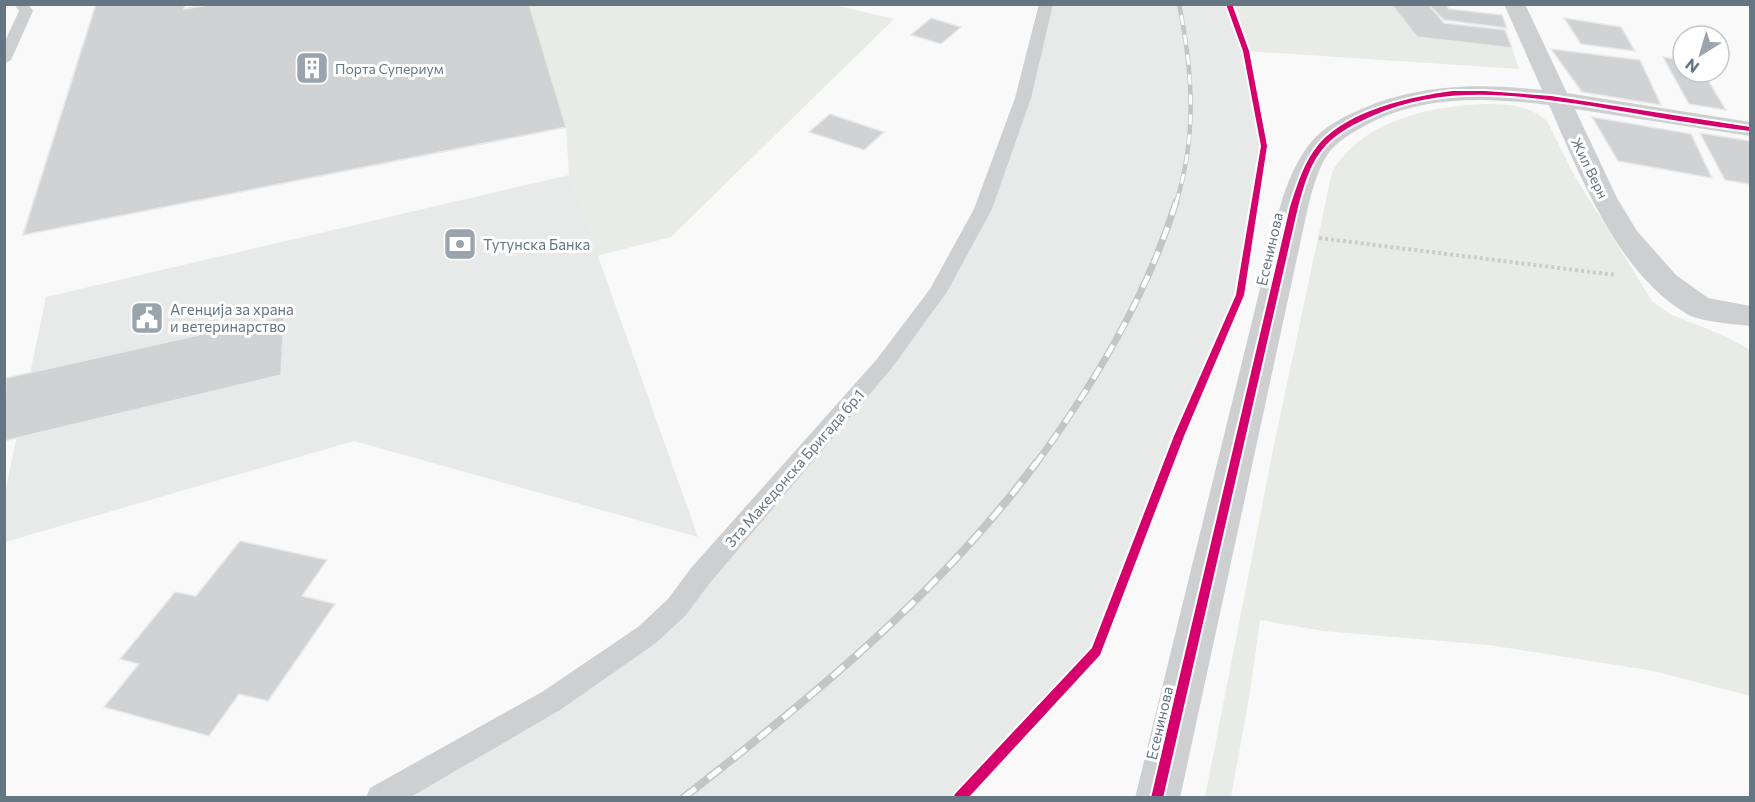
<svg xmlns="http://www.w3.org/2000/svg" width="1755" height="802" font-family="Commissioner,sans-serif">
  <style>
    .built { fill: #e8e9e9 }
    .green { fill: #e8ebe6 }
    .building { fill: #d0d2d3; stroke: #e8e8e8; stroke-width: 1.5 }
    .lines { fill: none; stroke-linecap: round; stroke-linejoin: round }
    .path { stroke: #cbcccd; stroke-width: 4; stroke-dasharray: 3 3; stroke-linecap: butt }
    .lane { fill: #cecfd0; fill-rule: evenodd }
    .street { fill: #cecfd0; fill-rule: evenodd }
    .rail-far2-casing { stroke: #c3c5c6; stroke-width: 4.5 }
    .rail-far1-casing { stroke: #c3c5c6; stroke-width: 7 }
    .rail-casing { stroke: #c3c5c6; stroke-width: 8 }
    .rail-far2 { stroke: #fff; stroke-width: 3; stroke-dasharray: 10; stroke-linecap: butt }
    .rail-far1 { stroke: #fff; stroke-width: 4.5; stroke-dasharray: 13; stroke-linecap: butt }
    .rail { stroke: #fff; stroke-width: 5; stroke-dasharray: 16; stroke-linecap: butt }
    .cycleway-casing { stroke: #fff; stroke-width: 4 }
    .cycleway { fill: #d6006c; fill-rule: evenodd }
    .labels { text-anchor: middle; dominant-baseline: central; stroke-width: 6; stroke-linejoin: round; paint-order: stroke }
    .far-poi-label { font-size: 14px; fill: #657683; stroke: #fff; text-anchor: start }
    .far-street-label { font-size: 14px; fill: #657683; stroke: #fff }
    .poi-label { font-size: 15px; fill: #657683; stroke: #fff; text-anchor: start }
    .street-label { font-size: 15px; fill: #657683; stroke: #fff }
  </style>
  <rect width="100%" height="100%" fill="#f9f9f9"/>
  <!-- built -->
  <g class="built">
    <path d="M1046,5H1229L1246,51L1264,146L1240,295L1179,436L1096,651L959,797L380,798L647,635L884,364L983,209Z"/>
    <path d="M569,175L698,537L354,441L5,542V493L46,297Z"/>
  </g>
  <!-- green -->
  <g class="green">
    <path d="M831,4L894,19L671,237L597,256L569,175L566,127L529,5Z"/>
    <path d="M1229,5H1391L1417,37L1512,48L1519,69L1246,51Z"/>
    <path d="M1487,104C1508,104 1531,106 1547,121L1574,175L1652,301L1670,314L1727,337L1750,350V696L1654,671L1489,645L1324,631L1260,620L1250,692L1231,797H1205L1274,445L1332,172C1363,120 1430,106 1487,104Z"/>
  </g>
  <!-- building -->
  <g class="building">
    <path d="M96,4H185L184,9L214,4H529L566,127L23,235Z"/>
    <path d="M96,4H185L184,9L214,4H529L566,127L23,235Z"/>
    <path d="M1391,4H1428L1444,23L1505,30L1512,48L1417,37Z"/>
    <path d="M1428,4H1446L1449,9L1502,15L1507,28L1444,20Z"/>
    <path d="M931,18L961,27L941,44L911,35Z"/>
    <path d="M1564,18L1621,27L1635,51L1581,44Z"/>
    <path d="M1551,49L1640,60L1661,105L1582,92Z"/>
    <path d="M1663,57L1683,60V72H1703L1726,110L1689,104Z"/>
    <path d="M830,114L884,132L864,150L809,132Z"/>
    <path d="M1592,117L1691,134L1712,178L1618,161Z"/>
    <path d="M1700,133L1750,141V184L1725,180Z"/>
    <path d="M284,316L281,375L4,441L6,378Z"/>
    <path d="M240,541L327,560L302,596L335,604L268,701L239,694L209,736L104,707L139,664L120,659L175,592L196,596Z"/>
  </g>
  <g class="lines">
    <!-- path -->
    <path class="path" d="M1319,238L1615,275"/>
    <!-- lane -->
    <g class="lane">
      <path d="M14,4H28L33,11L11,60L4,64V43L19,11Z"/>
      <path d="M1039,4H1053L1031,98L992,209L947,292L891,369L709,584L686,615L656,643L560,710L409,798H366L370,788L542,692L638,627L668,599L691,568L877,359L930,289L974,209L1015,98Z"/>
    </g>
    <!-- street -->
    <path class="street" d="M1504,4H1525L1567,93L1750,122V136L1575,109L1617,198L1637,231L1676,275L1708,298L1750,306V326C1734,324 1701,322 1687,314C1617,273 1580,175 1549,105C1489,98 1432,95 1376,120C1360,128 1342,137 1330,151C1318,167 1313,188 1308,207L1180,798H1135L1280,207C1287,183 1296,160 1312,141C1324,127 1341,118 1357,111C1417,84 1478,83 1542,90Z"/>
    <defs>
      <path id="rail-far2" d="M1176,203C1197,136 1193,72 1179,4"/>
      <path id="rail-far1" d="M1035,465C1094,384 1146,298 1176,202"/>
      <path id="rail" d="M683,798C810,699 939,594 1036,463"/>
    </defs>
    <!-- rail-far2 casing -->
    <use href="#rail-far2" class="rail-far2-casing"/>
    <!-- rail-far1 casing -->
    <use href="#rail-far1" class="rail-far1-casing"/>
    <!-- rail casing -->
    <use href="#rail" class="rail-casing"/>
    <!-- rail-far2 -->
    <use href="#rail-far2" class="rail-far2"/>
    <!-- rail-far1 -->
    <use href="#rail-far1" class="rail-far1"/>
    <!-- rail -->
    <use href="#rail" class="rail"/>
    <defs>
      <g id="cycleway">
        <path d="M1226,4H1232L1249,51L1267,146L1244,295L1184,436L1100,655L968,798H953L955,794L1092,648L1174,436L1236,295L1261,146L1243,51Z"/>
        <path d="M1452,91H1485L1551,96L1750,127V131C1698,125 1645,115 1592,106C1518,95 1443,84 1372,116C1356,123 1338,132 1326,145C1310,162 1304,185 1298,207L1163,798H1151L1290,207C1297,185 1304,162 1319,144C1349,110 1410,97 1452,91Z"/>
      </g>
    </defs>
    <!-- cycleway casing -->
    <use href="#cycleway" class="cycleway-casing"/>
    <!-- cycleway -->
    <use href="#cycleway" class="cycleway"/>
  </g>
  <!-- icons -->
  <defs>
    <symbol id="building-square" viewBox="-11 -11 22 22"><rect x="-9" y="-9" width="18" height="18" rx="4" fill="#99a4ac" stroke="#fff"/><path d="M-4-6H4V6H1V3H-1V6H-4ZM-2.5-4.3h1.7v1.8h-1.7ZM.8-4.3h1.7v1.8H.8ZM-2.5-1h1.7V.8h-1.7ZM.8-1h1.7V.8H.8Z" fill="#fff"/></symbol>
    <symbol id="bank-square" viewBox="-11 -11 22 22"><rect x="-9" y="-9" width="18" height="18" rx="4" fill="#99a4ac" stroke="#fff"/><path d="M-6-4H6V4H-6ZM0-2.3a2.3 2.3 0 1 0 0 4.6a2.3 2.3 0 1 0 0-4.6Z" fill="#fff"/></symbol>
    <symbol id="civic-square" viewBox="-11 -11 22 22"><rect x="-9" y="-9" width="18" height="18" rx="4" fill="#99a4ac" stroke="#fff"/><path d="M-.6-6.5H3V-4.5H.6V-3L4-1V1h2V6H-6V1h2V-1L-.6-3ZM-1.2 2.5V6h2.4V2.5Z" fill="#fff"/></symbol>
  </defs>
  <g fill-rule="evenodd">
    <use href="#building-square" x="293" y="49" width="38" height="38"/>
    <use href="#bank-square" x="441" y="225" width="38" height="38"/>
    <use href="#civic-square" x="128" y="299" width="38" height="38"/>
  </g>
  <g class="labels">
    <!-- far-poi labels -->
    <g class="far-poi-label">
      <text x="335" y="68">Порта Супериум</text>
    </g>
    <!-- far-street labels -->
    <g class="far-street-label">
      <text transform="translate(1590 168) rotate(64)">Жил Верн</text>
    </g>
    <!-- poi labels -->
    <g class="poi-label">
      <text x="483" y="244">Тутунска Банка</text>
      <text x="170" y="309">Агенција за храна<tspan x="170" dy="17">и ветеринарство</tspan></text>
    </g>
    <!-- street labels -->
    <g class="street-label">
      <text transform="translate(1269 249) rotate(-77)">Есенинова</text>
      <text transform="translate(794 468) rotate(-49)">3та Македонска Бригада бр.1</text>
      <text transform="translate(1159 723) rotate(-77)">Есенинова</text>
    </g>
  </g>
  <!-- border -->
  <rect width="1755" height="802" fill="none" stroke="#657683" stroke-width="12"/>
  <!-- north arrow -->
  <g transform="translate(1701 54) rotate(217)"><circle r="28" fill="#ffffff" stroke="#c1c8cd" stroke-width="1.5"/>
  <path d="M0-4.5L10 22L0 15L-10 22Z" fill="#99a4ac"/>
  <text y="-9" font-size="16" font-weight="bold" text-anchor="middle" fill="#657683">N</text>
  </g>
</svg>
